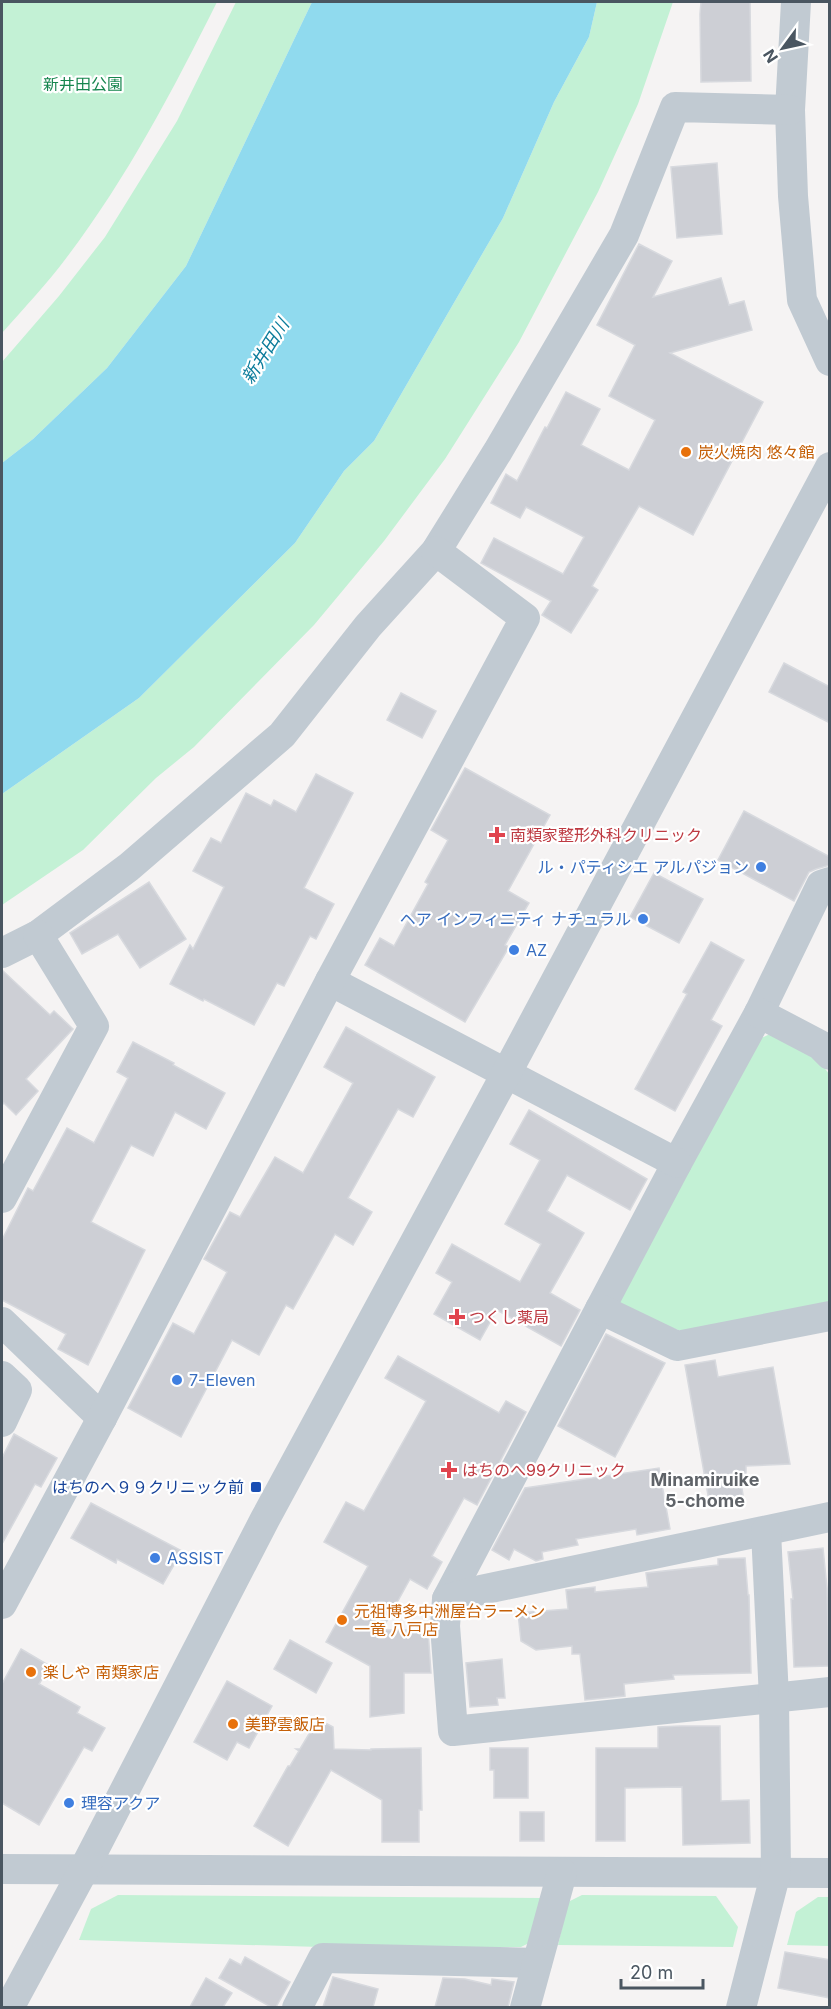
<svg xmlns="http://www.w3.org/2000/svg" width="831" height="2009" font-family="Inter,'Noto Sans JP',sans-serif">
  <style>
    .green { fill: #c3f1d5 }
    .water { fill: #90daee }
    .building { fill: #cdcfd5; stroke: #d7d9de; stroke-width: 1.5 }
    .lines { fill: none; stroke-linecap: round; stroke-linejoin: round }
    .minor { stroke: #c1cad2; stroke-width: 30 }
    .food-dot { fill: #e8710a; stroke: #fff; stroke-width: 2 }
    .health-dot { fill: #e0444e; stroke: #fff; stroke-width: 2 }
    .shop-dot { fill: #3f7fe0; stroke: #fff; stroke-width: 2 }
    .transit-dot { fill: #1a4fb4; stroke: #fff; stroke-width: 2 }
    .labels { text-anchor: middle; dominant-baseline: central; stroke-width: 4.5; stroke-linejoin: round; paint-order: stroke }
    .park-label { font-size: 16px; fill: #17864f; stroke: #fff }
    .food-label { font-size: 16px; fill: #c56008; stroke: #fff; text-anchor: start }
    .health-label { font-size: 16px; fill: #be3a42; stroke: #fff; text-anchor: start }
    .shop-label { font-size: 16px; fill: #366cbe; stroke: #fff; text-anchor: start }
    .transit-label { font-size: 16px; fill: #164399; stroke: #fff; text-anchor: end }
    .water-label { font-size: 18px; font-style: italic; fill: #0c7c9b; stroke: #fff }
    .neighbourhood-label { font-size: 18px; font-weight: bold; fill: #5f6368; stroke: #fff }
  </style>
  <rect width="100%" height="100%" fill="#f5f3f3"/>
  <!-- green -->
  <g class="green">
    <path d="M2,2H217C173,90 127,178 67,257C47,284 24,308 2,333Z"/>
    <path d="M236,2H312L186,266L107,368L33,439L2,463V362L59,296L105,237L177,121Z"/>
    <path d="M597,2H673L638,104L598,192L519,342L445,459L384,541L314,625L194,747L156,778L83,850L2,905V794L139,698L295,543L344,471L374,441L503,218L554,102L589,37Z"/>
    <path d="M770,1034L818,1059L829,1074V1303L684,1332L622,1311L618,1299L759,1039Z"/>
    <path d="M118,1895L542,1898L531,1942L521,1947H320L79,1940L91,1909Z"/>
    <path d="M582,1895L716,1896L738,1927L733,1947L558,1945L568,1902Z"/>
    <path d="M818,1897H829V1946L787,1945L796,1912Z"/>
  </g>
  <!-- water -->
  <path class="water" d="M312,2H597L589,37L554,102L503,218L374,441L344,471L295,543L139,698L2,794V463L33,439L107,368L186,266Z"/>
  <!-- building -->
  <g class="building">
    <path d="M701,2H750L751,81L701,82L700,14Z"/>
    <path d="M717,163L722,234L677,238L671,167Z"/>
    <path d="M639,244L672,261L653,297L721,278L729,305L744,301L752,330L670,353L763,402L693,535L639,506L592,586L598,590L571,633L542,615L551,601L481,563L494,538L563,574L584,537L526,507L520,518L491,503L506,474L517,481L545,427L547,428L566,392L600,409L581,445L629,470L655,420L609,396L635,345L597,325Z"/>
    <path d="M784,663L830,687V723L769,692Z"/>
    <path d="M401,693L436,711L422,738L387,720Z"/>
    <path d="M465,768L550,815L508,891L529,903L505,945L509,947L465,1022L365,965L380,938L394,946L428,884L425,882L448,840L431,830Z"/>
    <path d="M316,774L353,793L304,888L334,904L316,939L310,936L284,986L277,983L254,1025L204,999L203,1001L170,984L190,945L193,949L224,887L193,871L211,838L221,843L246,793L271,806L274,800L296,812Z"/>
    <path d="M744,811L830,857V865L816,869L809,872L794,901L718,860Z"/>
    <path d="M654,873L703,899L679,943L630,917Z"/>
    <path d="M149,882L186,939L140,968L118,934L82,954L70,933Z"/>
    <path d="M711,942L744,960L711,1020L722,1026L675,1111L635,1089L687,994L683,992Z"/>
    <path d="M2,970L50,1015L54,1011L73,1029L26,1079L38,1091L16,1115L4,1103L2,1105Z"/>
    <path d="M346,1027L435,1077L413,1117L398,1109L348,1198L372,1212L353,1245L335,1234L293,1309L286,1305L259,1355L232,1340L181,1437L128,1408L173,1323L194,1334L227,1272L204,1259L230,1212L240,1217L275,1157L303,1173L353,1083L324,1067Z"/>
    <path d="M133,1042L174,1063L173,1065L225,1093L206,1129L175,1112L153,1156L131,1145L91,1222L145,1250L88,1365L58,1349L66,1334L2,1300V1240L28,1188L33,1191L67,1128L94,1143L128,1078L117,1072Z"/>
    <path d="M529,1110L647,1179L630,1210L567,1175L547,1211L584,1233L550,1293L580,1310L561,1346L497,1310L480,1340L434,1314L452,1282L436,1273L452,1244L520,1282L541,1244L505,1224L540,1160L510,1144Z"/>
    <path d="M606,1334L665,1363L615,1457L558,1426Z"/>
    <path d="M398,1356L499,1413L506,1401L526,1412L477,1505L464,1498L432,1556L442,1562L427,1589L410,1579L382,1630H428L431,1673H404V1713L370,1717V1666L326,1642L368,1566L324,1542L346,1502L364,1511L426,1401L385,1378Z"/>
    <path d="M715,1360L718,1377L773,1367L790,1464L746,1466V1481L741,1482L743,1495L709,1501L685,1365Z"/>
    <path d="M14,1434L57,1458L41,1487L35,1484L2,1544V1458Z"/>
    <path d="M659,1468L670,1529L637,1535L636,1529L576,1539L578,1545L542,1552L543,1559L536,1561L514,1549L509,1560L492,1550L525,1488Z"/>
    <path d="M91,1503L182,1551L163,1584L117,1559L116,1563L71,1538Z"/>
    <path d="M823,1548L827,1588L829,1666L794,1667L791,1599H793L788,1552Z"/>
    <path d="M745,1558L748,1595H749L751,1673L673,1675L674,1679L624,1684L625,1696L585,1700L580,1654H572V1646L536,1650L521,1641L518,1613L568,1609L566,1590L595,1587V1592L648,1587L646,1573L718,1565V1559Z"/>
    <path d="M290,1640L332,1663L316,1693L274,1669Z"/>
    <path d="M21,1649L50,1666L39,1684L80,1707L77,1713L105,1728L92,1751L84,1747L39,1825L2,1803V1684Z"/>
    <path d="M502,1659L505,1698H497L498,1705L470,1707L466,1663Z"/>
    <path d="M227,1681L272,1706L249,1748L237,1742L227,1760L194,1742Z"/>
    <path d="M318,1719L333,1727L334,1749L371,1750V1749L421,1748L422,1810H419V1842H382V1800L331,1770L288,1846L254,1826L288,1766H290L299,1751L296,1749H300Z"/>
    <path d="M681,1726H720L721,1801L749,1800L750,1843L683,1845L682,1787L625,1788V1841H596V1748H658V1727Z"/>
    <path d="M490,1748H528V1798H494V1770H490Z"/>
    <rect x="520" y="1812" width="24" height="29"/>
    <path d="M785,1952L830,1960V1998L778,1988Z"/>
    <path d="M245,1957L290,1982L276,2007H271L219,1978L230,1959L241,1965Z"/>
    <path d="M333,1977L378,1989L373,2007H323Z"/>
    <path d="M206,1978L232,1993L223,2007H190Z"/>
    <path d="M443,1978L465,1979L491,1985L492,1979L514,1982L508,2007H435Z"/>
  </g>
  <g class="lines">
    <!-- minor -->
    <g class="minor">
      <path d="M796,2L790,110L793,196L802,300L830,361"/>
      <path d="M830,882L821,885L759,1013L677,1163L447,1599L445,1626L453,1731L830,1692"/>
      <path d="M2,953L38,935L129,867L282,735L368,626L436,551L498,451L624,235L675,107L790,110"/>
      <path d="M330,981L677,1163"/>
      <path d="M759,1013L820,1045L830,1055"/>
      <path d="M2,1198L94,1026L38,935"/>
      <path d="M600,1309L677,1346L830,1316"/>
      <path d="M2,1322L102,1418"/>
      <path d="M2,1376L17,1390L2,1422"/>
      <path d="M447,1599L481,1590L830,1517"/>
      <path d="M2,1604L102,1418L330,981L525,618L436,551"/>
      <path d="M2,1869L830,1873"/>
      <path d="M9,2008L83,1871L265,1519L506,1074L830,467"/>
      <path d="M297,2008L323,1958L537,1963"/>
      <path d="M525,2008L562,1873"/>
      <path d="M741,2008L776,1872L774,1698L766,1531"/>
    </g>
  </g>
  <!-- markers -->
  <g class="food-dot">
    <circle cx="686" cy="452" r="6"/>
    <circle cx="342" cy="1620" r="6"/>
    <circle cx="31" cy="1672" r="6"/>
    <circle cx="233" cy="1724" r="6"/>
  </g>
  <g class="health-dot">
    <path d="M494 826h6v6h6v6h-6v6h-6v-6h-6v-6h6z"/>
    <path d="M454 1308h6v6h6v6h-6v6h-6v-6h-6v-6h6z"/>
    <path d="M446 1461h6v6h6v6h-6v6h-6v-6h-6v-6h6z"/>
  </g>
  <g class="shop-dot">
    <circle cx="761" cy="867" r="6"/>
    <circle cx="643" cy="919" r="6"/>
    <circle cx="514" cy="950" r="6"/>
    <circle cx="177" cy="1380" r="6"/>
    <circle cx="155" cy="1558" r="6"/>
    <circle cx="69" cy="1803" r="6"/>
  </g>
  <rect class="transit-dot" x="250" y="1481" width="12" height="12" rx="3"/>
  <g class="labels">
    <!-- park labels -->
    <g class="park-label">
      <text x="83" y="84">新井田公園</text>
    </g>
    <!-- food labels -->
    <g class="food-label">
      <text x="698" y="452">炭火焼肉 悠々館</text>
      <text x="354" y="1611">元祖博多中洲屋台ラーメン<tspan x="354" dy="18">一竜 八戸店</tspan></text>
      <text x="43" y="1672">楽しや 南類家店</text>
      <text x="245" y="1724">美野雲飯店</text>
    </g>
    <!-- health labels -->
    <g class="health-label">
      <text x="510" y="835">南類家整形外科クリニック</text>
      <text x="469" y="1317">つくし薬局</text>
      <text x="462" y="1470">はちのへ99クリニック</text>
    </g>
    <!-- shop labels -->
    <g class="shop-label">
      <text x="749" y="867" text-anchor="end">ル・パティシエ アルパジョン</text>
      <text x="631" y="919" text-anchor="end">ヘア インフィニティ ナチュラル</text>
      <text x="526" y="950">AZ</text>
      <text x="189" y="1380">7-Eleven</text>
      <text x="167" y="1558">ASSIST</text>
      <text x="81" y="1803">理容アクア</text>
    </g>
    <!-- transit labels -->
    <g class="transit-label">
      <text x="244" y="1487">はちのへ９９クリニック前</text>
    </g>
    <!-- water labels -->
    <g class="water-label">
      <text transform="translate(265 351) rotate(-58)">新井田川</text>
    </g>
    <!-- neighbourhood labels -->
    <g class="neighbourhood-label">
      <text x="705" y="1479">Minamiruike<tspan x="705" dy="21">5-chome</tspan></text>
    </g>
  </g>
  <!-- border -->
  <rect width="831" height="2009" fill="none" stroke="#4a5661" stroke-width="6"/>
  <!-- north arrow -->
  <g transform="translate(783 48) rotate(237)" stroke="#ffffff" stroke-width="4.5" paint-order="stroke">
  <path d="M0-4.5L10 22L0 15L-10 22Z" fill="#4a5661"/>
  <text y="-9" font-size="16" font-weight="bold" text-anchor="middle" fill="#4a5661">N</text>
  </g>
  <!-- scale -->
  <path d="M621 1979v9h82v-9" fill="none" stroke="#4a5661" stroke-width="3"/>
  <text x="630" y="1979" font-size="18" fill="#4a5661" stroke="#ffffff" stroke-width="4.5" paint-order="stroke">20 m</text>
</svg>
